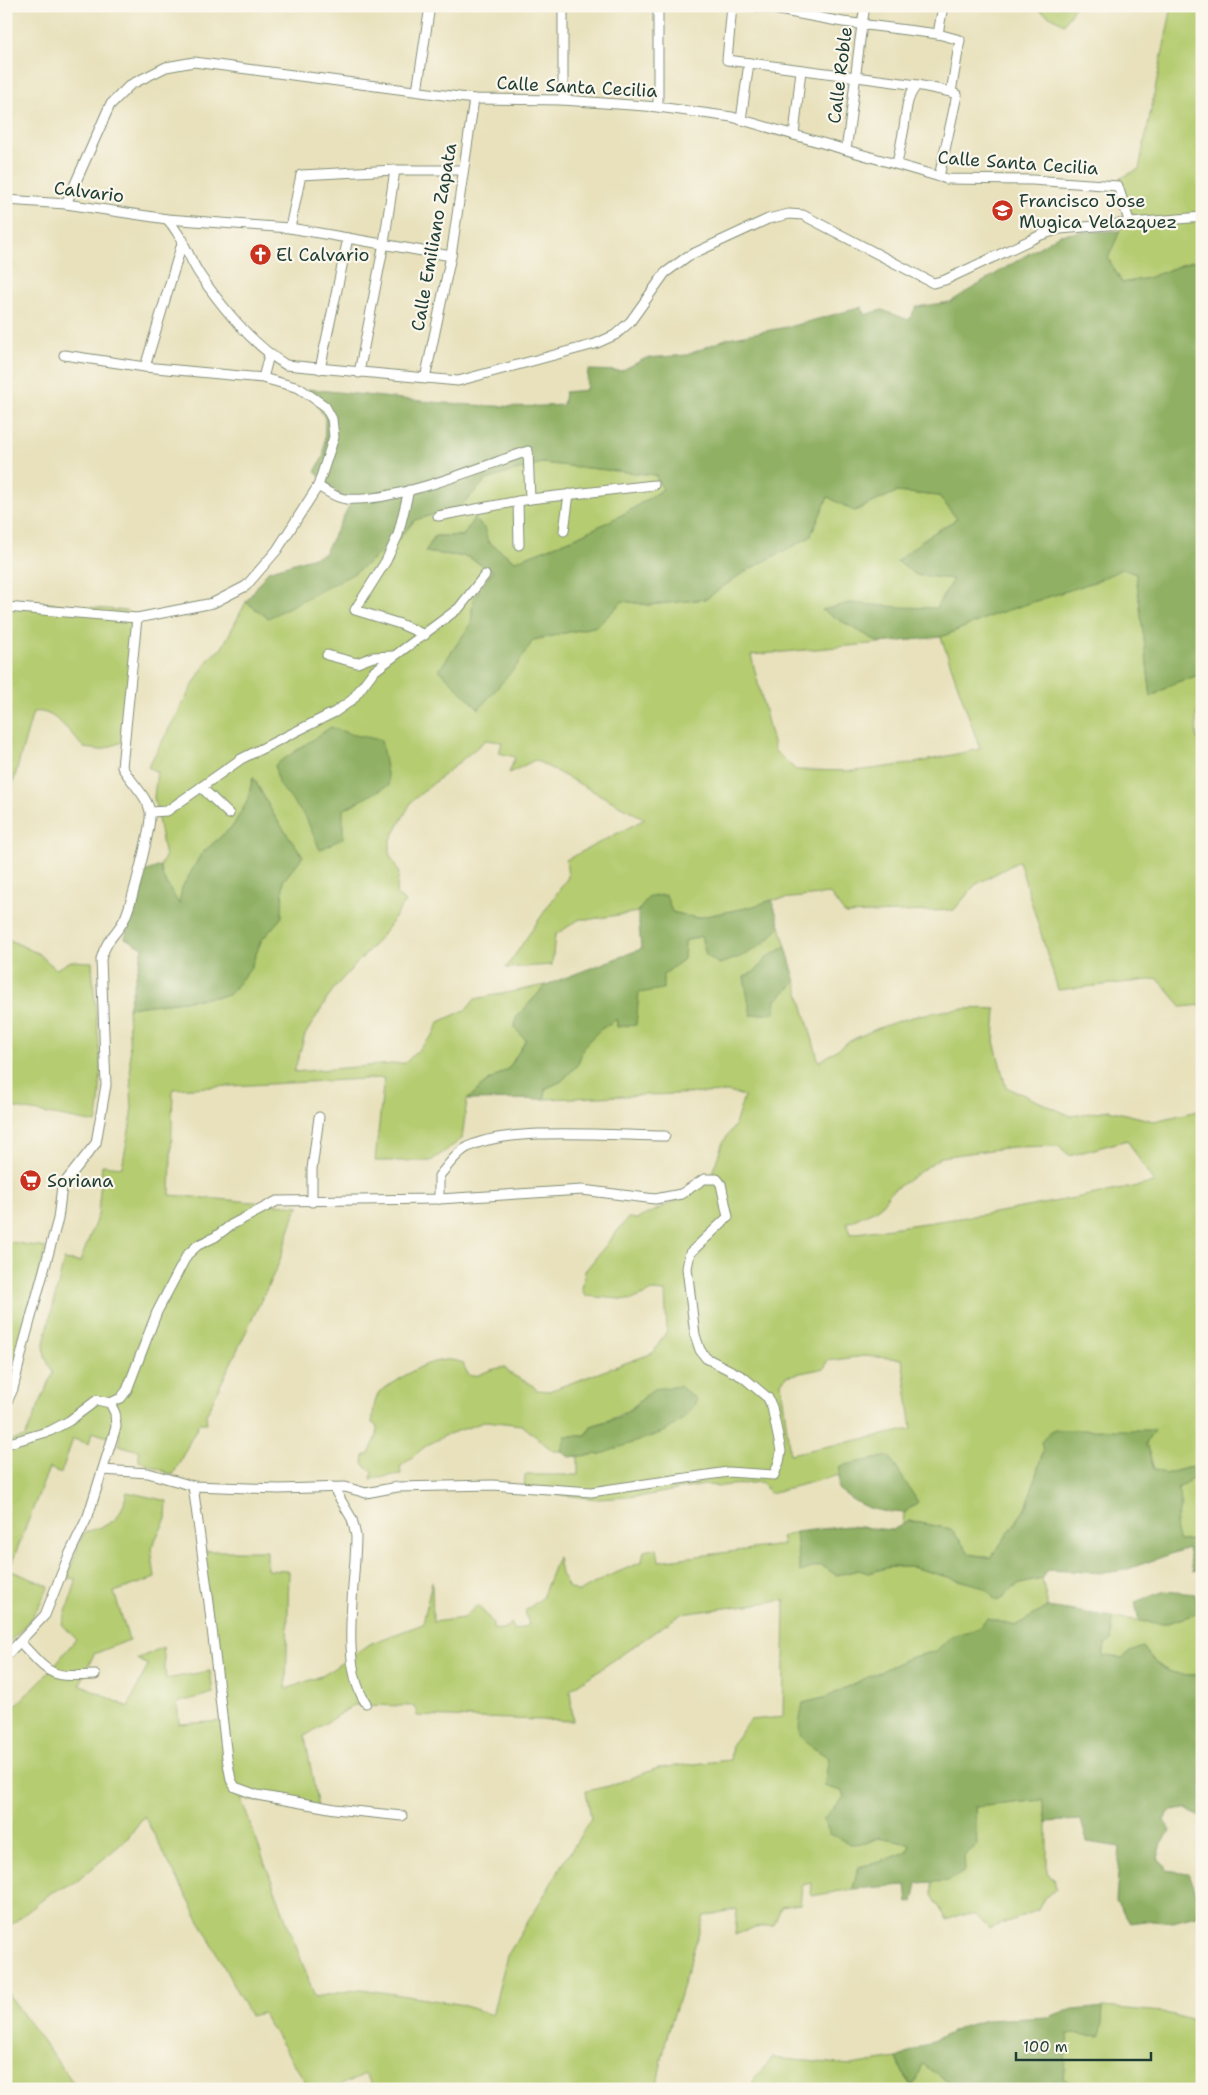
<svg xmlns="http://www.w3.org/2000/svg" width="1208" height="2095" font-family="'Shantell Sans',sans-serif">
  <style>
    .green { fill: #b5cc71; stroke: #6a8452; fill-rule: evenodd }
    .forest { fill: #90b063; stroke: #58764c }
    .lines { fill: none; stroke-linecap: round; stroke-linejoin: round }
    .minor-casing { stroke: #848f78; stroke-width: 11 }
    .minor { stroke: #fff; stroke-width: 9 }
    .labels { text-anchor: middle; dominant-baseline: central; stroke-width: 4.5; stroke-linejoin: round; paint-order: stroke }
    .street-label { font-size: 18px; fill: #1f3d34; stroke: #fbf7ec }
    .poi-label { font-size: 18px; fill: #1f3d34; stroke: #fbf7ec; text-anchor: start }
  </style>
  <rect width="100%" height="100%" fill="#fbf7ec"/>
  <filter id="ink" filterUnits="userSpaceOnUse"><feTurbulence type="fractalNoise" baseFrequency=".02" numOctaves="2"/><feDisplacementMap in="SourceGraphic" scale="10" xChannelSelector="R" yChannelSelector="G"/><feConvolveMatrix kernelMatrix="1 2 1 2 8 2 1 2 1" color-interpolation-filters="sRGB"/></filter>
  <filter id="wash" filterUnits="userSpaceOnUse"><feTurbulence type="fractalNoise" baseFrequency=".0096" numOctaves="4" result="noise"/><feDisplacementMap in="SourceGraphic" scale="20" xChannelSelector="R" yChannelSelector="G"/><feGaussianBlur stdDeviation="1.12" result="paint"/><feColorMatrix in="noise" values="0 0 0 0 0 0 0 0 0 0 0 0 0 0 0 0 0 1.4 0 .05"/><feComposite in="paint" operator="in"/></filter>
  <g filter="url(#wash)">
    <rect width="100%" height="100%" fill="#e8e1bc"/>
    <!-- green -->
    <g class="green">
      <path d="M1038,6H1075L1064,24L1037,9Z"/>
      <path d="M1172,6H1202V261H1192L1148,278L1122,283L1108,258L1125,218L1119,179L1139,169Z"/>
      <path d="M541,463L655,475L663,489L626,513L575,538L515,561L488,542L484,529L474,518L463,536H435L425,552L468,557L493,571L473,599L471,624L439,670L518,664L533,640L597,626L623,601L649,605L706,599L741,574L810,537L828,497L855,511L896,492L939,496L957,519L924,539L916,575L953,579L936,608L823,610L880,643L751,655L775,751L796,770L855,771L910,764L980,749L941,637L996,614L1097,581L1122,568L1136,574L1151,697L1174,683L1202,674V707L1196,714L1197,739L1202,738V1005L1182,1007L1158,979L1058,990L1019,861L975,885L954,910L845,914L830,894L772,900L751,907L696,918L672,912L649,896L638,912L592,919H580L555,935L552,965L506,968L568,877L566,860L645,819L535,760L509,773L515,757L499,753L502,742L486,740L412,801L390,841V855L399,872L396,894L405,902L382,936L334,988L305,1035L294,1072L405,1063L433,1035L439,1022L467,1009L475,999L546,985L516,1018L515,1028L526,1040L509,1068L484,1084L467,1100L462,1139L431,1161H375L384,1078L173,1089L170,1195L300,1206L296,1210L279,1263L206,1415L207,1423H199L173,1475L139,1461V1451L119,1445L120,1434L110,1431L107,1437L92,1432L89,1444L73,1439L61,1473L49,1468L9,1570L49,1586C38,1610 26,1627 6,1645V1449L9,1441L25,1437L53,1373L45,1357L44,1343L64,1260L80,1262L98,1215L102,1165L122,1167L132,1115L128,1008L229,995L251,967L261,941L281,917L283,881L303,856L275,817L253,777L247,802L233,826L201,854L179,904L163,878L160,866L165,857L154,797L157,772L148,767L198,676L210,657L222,648L246,602L268,617L396,542L415,520L461,506L486,480Z"/>
      <path d="M6,599L127,611L137,618L125,741L100,750L84,748C71,734 54,708 33,712L10,794L6,793Z"/>
      <path d="M780,926L786,947C751,967 756,978 751,1015L774,1013L776,1000L796,982L819,1062C832,1054 844,1043 858,1037C903,1016 947,1006 996,1009L994,1041L1006,1087L1071,1116L1109,1110L1154,1121L1202,1110V1464L1165,1474L1154,1469L1146,1444L1153,1430L1043,1451L1027,1506L991,1558L970,1554L951,1529L910,1521L903,1525L904,1513L918,1502L840,1466L839,1475L770,1493L761,1482L722,1486L704,1485L643,1496L598,1499L546,1493H524L525,1475H578V1456L601,1454L653,1389C631,1410 621,1417 591,1426L586,1436H566L561,1451H553L522,1425L487,1421L446,1435L426,1446L400,1467L401,1474L371,1479L373,1471L368,1469L363,1463L364,1456L369,1454L377,1436V1426L372,1423C374,1412 373,1402 379,1393C383,1388 390,1385 395,1382C413,1370 440,1353 463,1363C469,1381 473,1377 488,1371C493,1369 499,1368 505,1367C513,1380 529,1379 537,1390L549,1391L653,1353L667,1331L665,1292L652,1291L632,1300L585,1296L582,1289L585,1271L628,1218L637,1219L684,1197L709,1182L723,1142L735,1125L744,1096L728,1092L545,1099V1089L562,1081L578,1064L584,1046L601,1029L617,1019V1026L639,993L684,959L685,941L701,936L706,955L765,943ZM1127,1140L1154,1183L1000,1212L850,1234L847,1223L878,1209L891,1192L941,1157L1012,1147L1058,1146L1069,1156ZM864,1356L902,1359L912,1429L790,1454L781,1383L786,1376L825,1368L827,1361Z"/>
      <path d="M6,935L10,940L39,954L56,969L71,961L92,962C94,1015 107,1071 96,1123L6,1106Z"/>
      <path d="M6,1241L46,1248L14,1365L6,1363Z"/>
      <path d="M1202,1476V1535L1193,1540L1179,1541C1173,1527 1174,1520 1182,1507L1177,1489L1190,1480Z"/>
      <path d="M127,1492L167,1501L166,1519L151,1548L155,1578L114,1592L129,1640L94,1654L80,1684L128,1707L148,1665L137,1659L163,1647L166,1679L210,1671L213,1693L177,1703L179,1724L224,1721L202,1551H267V1570L289,1571L286,1689L324,1675L369,1644L423,1624L432,1581L433,1622L463,1618L478,1605L493,1623V1629L503,1630L511,1623L515,1630L529,1625L525,1611L542,1598L558,1557L561,1574L569,1588L579,1592L606,1577L642,1562L644,1551L657,1548L659,1561L783,1545L781,1537L796,1532L800,1572L821,1565L836,1575L859,1570L868,1573L889,1567H911L974,1584L987,1590L1007,1592L1020,1584L1042,1579L1048,1607L1015,1626L987,1618L978,1629L951,1636L936,1651L909,1658L824,1698L803,1703L809,1745L830,1758L844,1797L866,1843C882,1835 893,1838 910,1845L907,1852L880,1862L858,1867L853,1889L811,1896L812,1883L802,1885L800,1904L781,1907L774,1925L755,1927L735,1935L737,1909L704,1916L666,2040L656,2089H375L365,2074L333,2089H310L262,2013L250,2016L144,1816L127,1839L76,1882L52,1892L6,1929V1715L48,1673L76,1639L62,1624L77,1579L67,1578L83,1533C113,1523 119,1524 127,1492ZM785,1600L783,1717L750,1720L732,1744L730,1760L658,1768L609,1786L586,1791L591,1818L507,1956L492,2015L459,2004L361,1989L315,1997L241,1799L318,1808L305,1736L354,1705L415,1706L417,1716L573,1721L570,1690L681,1614Z"/>
      <path d="M1199,1613L1202,1628V1675C1171,1675 1162,1673 1143,1647L1129,1653L1123,1658L1103,1656L1105,1645L1111,1640L1113,1617L1164,1624Z"/>
      <path d="M1043,1800L1047,1822V1873L1054,1878L1056,1889L1044,1898L1038,1910L989,1929L976,1915H959L947,1920L932,1895V1881H949L964,1856L976,1845L975,1807Z"/>
      <path d="M6,1991L78,2089H6Z"/>
      <path d="M1103,2007L1162,2012L1202,2023V2089H1105L1099,2086C1086,2094 1074,2085 1063,2079L1068,2033L1100,2036Z"/>
      <path d="M773,2058L851,2065L897,2058L903,2073L913,2086L921,2063L958,2089H750L756,2076Z"/>
    </g>
    <!-- forest -->
    <g class="forest">
      <path d="M1120,231L1108,258L1122,283L1148,278L1192,261H1202V674L1174,683L1151,697L1136,574L1122,569L1097,581L996,614L941,637L880,643L822,610L850,603L899,607L936,608L953,579L916,575L897,561L924,539L957,519L939,496L896,492L854,511L828,497L810,537L741,574L706,599L649,605L623,601L597,626L533,640L518,664L479,709L439,670L471,624L473,599L493,571L468,557L425,552L435,536H463L474,518L484,528L488,542L515,561L575,538L626,513L663,489L655,475L541,463L486,480L461,506L415,520L396,542L353,574L268,618L246,602L268,571L324,554L350,504L315,472L324,455L325,418L308,389C392,397 478,411 563,405L565,392L586,390L588,370L621,371L646,358L687,355L728,338L792,326L862,307L864,315L882,310L909,320L916,307L950,302L1059,235L1080,232Z"/>
      <path d="M331,727L350,734L381,740L389,785L343,810V838L320,850L306,818L278,783L275,765Z"/>
      <path d="M253,777L275,817L303,856L283,881L282,917L261,941L251,967L229,995L128,1008L143,948L125,938L144,872L160,866L163,878L179,904L182,888L201,854L233,826L247,802Z"/>
      <path d="M666,895L672,912L696,918L751,907L772,900L780,926C759,949 749,955 719,964L706,955L701,936L685,941L684,959L663,975V989L639,993L636,1025L617,1027V1019L601,1029L584,1046L578,1064L562,1081L545,1089V1099L467,1100L484,1084L509,1068L526,1040L515,1028L516,1018L546,985L641,949L638,912L649,896Z"/>
      <path d="M786,947L796,982L776,1000L774,1013L751,1015L744,977L757,970L767,957Z"/>
      <path d="M680,1386L697,1400L687,1416L666,1431L601,1454L569,1457L561,1451L566,1436H586L591,1426L618,1418L635,1406L653,1389Z"/>
      <path d="M1052,1430H1154L1146,1444L1154,1469L1165,1474L1202,1464V1476L1190,1480L1177,1489C1190,1513 1167,1515 1179,1541L1193,1540L1202,1535V1569L1193,1571L1188,1548L1125,1570L1104,1573L1048,1570L1042,1579C1029,1582 1011,1583 1004,1598L996,1601L987,1590L974,1584L911,1567H889L868,1573L859,1570L836,1575L821,1565L800,1572L796,1532L848,1526L892,1530L910,1521L951,1529L970,1554L991,1558L1027,1506L1043,1451L1041,1442Z"/>
      <path d="M889,1456L918,1502L904,1513C873,1511 863,1509 838,1489L840,1466Z"/>
      <path d="M1165,1591L1195,1594L1199,1613L1164,1624L1139,1621L1135,1602Z"/>
      <path d="M1048,1607L1113,1617L1111,1641L1105,1645L1103,1656L1123,1658L1128,1653L1143,1647C1162,1673 1171,1675 1202,1675V1812L1200,1817L1185,1809L1170,1811L1164,1820L1170,1831L1162,1843L1158,1858L1167,1870L1189,1873L1201,1906L1196,1916L1173,1922L1153,1920L1130,1923L1116,1901L1120,1847L1087,1842L1081,1820L1047,1822L1042,1800L975,1807L977,1845L964,1856L965,1871L949,1881L917,1883L913,1902L908,1903L906,1885L853,1889L858,1867L880,1862L907,1852L910,1845L900,1841L878,1837L866,1843L850,1844L830,1834L823,1819L844,1797L842,1791L824,1786L829,1758C798,1738 795,1741 803,1703L824,1698L909,1658L936,1651L951,1636L978,1629L987,1618L1015,1626Z"/>
      <path d="M1103,2007L1101,2036L1068,2034L1063,2078L1080,2089H958L922,2064L913,2087L903,2073L897,2058L965,2026L986,2020L1048,2017L1066,2011Z"/>
    </g>
  </g>
  <g filter="url(#ink)">
    <g class="lines">
      <defs>
        <g id="minor">
          <path d="M563,6V100"/>
          <path d="M732,6L727,60L917,85"/>
          <path d="M756,6L843,22L938,34L960,40L951,92"/>
          <path d="M938,34L943,6"/>
          <path d="M417,91L430,6"/>
          <path d="M658,107V6"/>
          <path d="M741,120L749,63"/>
          <path d="M794,135L801,70"/>
          <path d="M846,149C854,101 857,53 865,6"/>
          <path d="M897,164C899,154 901,144 903,133C907,115 904,100 917,85L951,92L957,95L939,177"/>
          <path d="M6,200L66,204L167,219L290,228L451,256"/>
          <path d="M66,204L110,105L130,85L166,67L194,62L474,99L563,100L658,107L732,117L947,179L1032,180L1118,186L1130,224"/>
          <path d="M167,219C183,236 188,257 200,275C222,307 253,345 286,365L458,381L595,344L615,335L630,322L665,273L688,256L768,219L789,214L803,215L933,283L945,280L1041,235L1060,229L1202,217"/>
          <path d="M290,228L301,175L395,170H463"/>
          <path d="M145,367L183,240"/>
          <path d="M320,369L348,238"/>
          <path d="M359,373L384,243L395,170"/>
          <path d="M263,378L269,355"/>
          <path d="M425,379L451,256L474,99"/>
          <path d="M318,486C326,491 336,498 346,499C394,503 480,467 528,451L530,499"/>
          <path d="M409,490L398,535L386,561L355,610L400,624L425,635"/>
          <path d="M518,501L519,545"/>
          <path d="M438,516L530,499L654,485"/>
          <path d="M564,531L569,494"/>
          <path d="M6,607L137,618L213,603L246,586L277,550L318,486L334,437L332,419L325,406L299,388L263,378L145,367L64,355"/>
          <path d="M327,655L357,663L373,657L393,656"/>
          <path d="M201,787L229,814"/>
          <path d="M151,812L167,811L241,759L335,712L352,700L373,672L459,608L485,575"/>
          <path d="M439,1199V1176C447,1167 457,1152 468,1147C507,1126 618,1136 665,1136"/>
          <path d="M312,1202V1169L319,1117"/>
          <path d="M6,1404L13,1389L25,1339L58,1219L62,1186L96,1143L106,1085L101,959C107,938 115,936 124,920C131,906 152,826 150,812C148,797 130,781 122,767L137,618"/>
          <path d="M6,1444L50,1431L69,1421L97,1400L110,1403L115,1413L116,1427L88,1516L69,1555L45,1615L6,1656"/>
          <path d="M103,1470L148,1473L193,1486L279,1489L345,1487L366,1493L397,1487L493,1485L591,1492L728,1472L774,1475L779,1462L781,1451L772,1407L768,1398L743,1377L706,1358L700,1350L695,1335L687,1268L690,1253L728,1217L721,1184L717,1179H704L681,1194L655,1199L582,1190L439,1199L277,1201L231,1225L215,1237L198,1245L187,1255L157,1312L127,1390L121,1398L110,1403"/>
          <path d="M193,1486L209,1603L227,1758L231,1780L235,1787L257,1795L335,1809L402,1816"/>
          <path d="M333,1487L352,1519L356,1536C356,1582 339,1665 366,1703"/>
          <path d="M20,1642C52,1676 48,1677 95,1675"/>
        </g>
      </defs>
      <!-- minor casing -->
      <use href="#minor" class="minor-casing"/>
      <!-- minor -->
      <use href="#minor" class="minor"/>
    </g>
  </g>
  <!-- icons -->
  <defs>
    <symbol id="school-disc" viewBox="-11 -11 22 22"><circle r="9.5" fill="#c8321e" stroke="#fbf7ec"/><path d="M0-5L7-2L0 1L-7-2ZM-4 1L0 2.5L4 1V4Q0 6-4 4Z" fill="#fff"/></symbol>
    <symbol id="church-disc" viewBox="-11 -11 22 22"><circle r="9.5" fill="#c8321e" stroke="#fbf7ec"/><path d="M-1.2-6h2.4v3.5h3.3v2.4h-3.3V6h-2.4V-.1h-3.3v-2.4h3.3Z" fill="#fff"/></symbol>
    <symbol id="supermarket-disc" viewBox="-11 -11 22 22"><circle r="9.5" fill="#c8321e" stroke="#fbf7ec"/><path d="M-6-5.5h2.5l.6 2H6L4.5 2H-2.5L-4.4-4H-6ZM-1.5 3.2a1.3 1.3 0 1 0 .1 0ZM3 3.2a1.3 1.3 0 1 0 .1 0Z" fill="#fff"/></symbol>
  </defs>
  <g fill-rule="evenodd">
    <use href="#school-disc" x="990" y="198" width="25" height="25"/>
    <use href="#church-disc" x="248" y="242" width="25" height="25"/>
    <use href="#supermarket-disc" x="18" y="1168" width="25" height="25"/>
  </g>
  <g class="labels">
    <!-- street labels -->
    <g class="street-label">
      <text transform="translate(840 75) rotate(-83)">Calle Roble</text>
      <text transform="translate(577 87) rotate(3)">Calle Santa Cecilia</text>
      <text transform="translate(1018 163) rotate(4)">Calle Santa Cecilia</text>
      <text transform="translate(89 192) rotate(7)">Calvario</text>
      <text transform="translate(434 237) rotate(-80)">Calle Emiliano Zapata</text>
    </g>
    <!-- poi labels -->
    <g class="poi-label">
      <text x="1019" y="201">Francisco Jose<tspan x="1019" dy="21">Mugica Velazquez</tspan></text>
      <text x="276" y="255">El Calvario</text>
      <text x="47" y="1181">Soriana</text>
    </g>
  </g>
  <!-- margin -->
  <rect width="1208" height="2095" fill="none" stroke="#fbf7ec" stroke-width="25"/>
  <!-- scale -->
  <path d="M1016 2052v8h135v-8" fill="none" stroke="#1f3d34" stroke-width="2.5"/>
  <text x="1023" y="2052" font-size="15" fill="#1f3d34" stroke="#fbf7ec" stroke-width="4" paint-order="stroke">100 m</text>
</svg>
